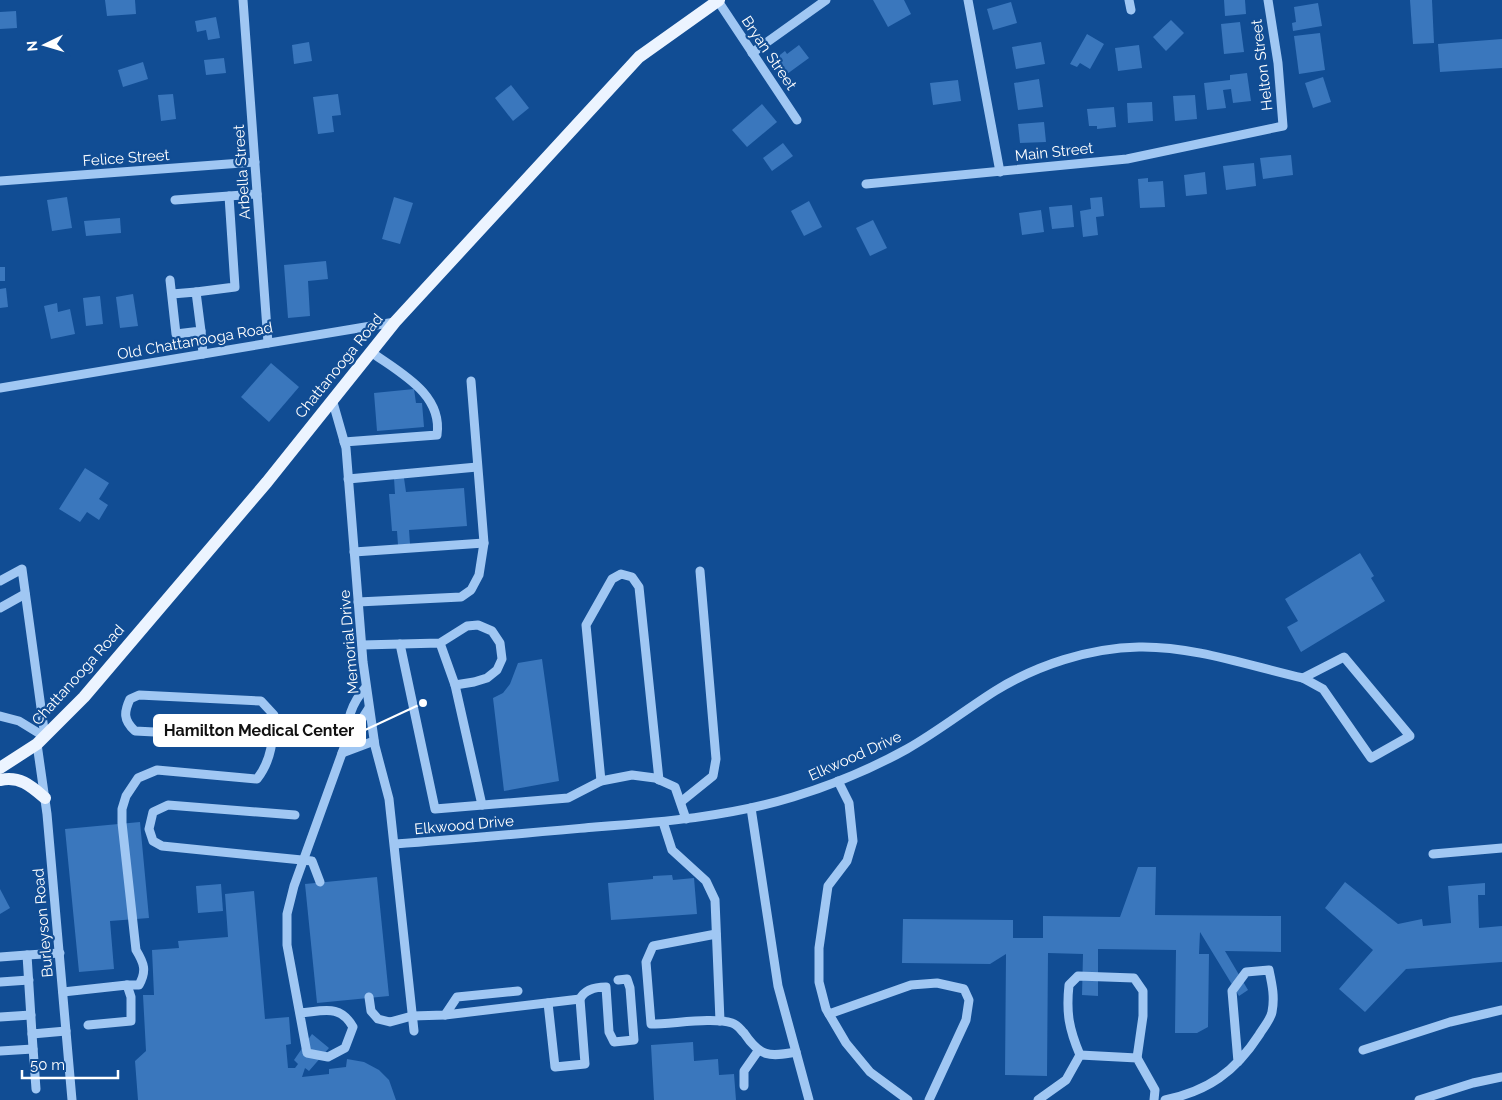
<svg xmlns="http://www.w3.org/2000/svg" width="1502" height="1100" font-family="Raleway,sans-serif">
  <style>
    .building { fill: #3a77bd }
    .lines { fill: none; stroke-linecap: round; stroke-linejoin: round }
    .minor { stroke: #a0c7f3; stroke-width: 9 }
    .major { stroke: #ecf4ff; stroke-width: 12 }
    .labels { text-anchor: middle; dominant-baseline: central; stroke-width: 4.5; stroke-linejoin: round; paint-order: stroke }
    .street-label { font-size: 15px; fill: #fff; stroke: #114d94 }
    .leader { fill: none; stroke: #fff; stroke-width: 2 }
    .callout-dot { fill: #fff; stroke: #114d94; stroke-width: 2 }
    .callout { fill: #fff; stroke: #fff; stroke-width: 2 }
    .callout-label { font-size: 16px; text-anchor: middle; font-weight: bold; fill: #111 }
  </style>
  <rect width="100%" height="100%" fill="#114d94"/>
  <!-- building -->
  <g class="building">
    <path d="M105,0H135L136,14L107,16Z"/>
    <path d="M873,0H904L911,14L888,27Z"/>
    <path d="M1224,0H1245L1246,14L1225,16Z"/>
    <path d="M1410,0H1432L1434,43L1413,44Z"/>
    <path d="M1011,2L1017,23L993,30L987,9Z"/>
    <path d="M1318,3L1322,26L1293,31L1292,23L1296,22L1294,7Z"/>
    <path d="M16,11L17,28L0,29V12Z"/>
    <path d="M216,17L220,38L208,40L206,30L197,32L195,21Z"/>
    <path d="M1171,20L1184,33L1166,51L1153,37Z"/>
    <path d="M1240,22L1244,52L1224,54L1221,24Z"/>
    <path d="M1320,33L1325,70L1299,74L1294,36Z"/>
    <path d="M1087,34L1104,44L1090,69L1080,63L1077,67L1070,64Z"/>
    <path d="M1502,39V68L1440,72L1438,44Z"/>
    <path d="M309,42L312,61L294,64L292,45Z"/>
    <path d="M1041,42L1045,64L1016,69L1012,47Z"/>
    <path d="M799,45L809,58L787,74L776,58L785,51L787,54Z"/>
    <path d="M1139,45L1142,68L1118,71L1115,48Z"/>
    <path d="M224,58L226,73L206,75L204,60Z"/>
    <path d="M143,62L148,79L123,87L118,70Z"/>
    <path d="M1247,73L1251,101L1233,103L1231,89L1223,90L1226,108L1207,110L1204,83L1230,80V75Z"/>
    <path d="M1323,77L1331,102L1313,108L1305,83Z"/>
    <path d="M1039,79L1043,107L1018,110L1014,83Z"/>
    <path d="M958,80L961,101L933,105L930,83Z"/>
    <path d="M511,85L529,108L513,121L495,98Z"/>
    <path d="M173,94L176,119L161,121L158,95Z"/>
    <path d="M338,94L341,115L332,116L334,132L318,134L313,97Z"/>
    <path d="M1195,95L1197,119L1175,121L1173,96Z"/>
    <path d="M1152,102L1153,121L1128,123L1127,103Z"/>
    <path d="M762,104L777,122L747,147L732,130Z"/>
    <path d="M1114,107L1116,127L1097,129V126H1089L1087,109Z"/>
    <path d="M1044,122L1046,142L1020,143L1018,124Z"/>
    <path d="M783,143L793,156L772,171L763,158Z"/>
    <path d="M1291,155L1293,175L1263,179L1260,158Z"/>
    <path d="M1254,163L1256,186L1226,190L1223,166Z"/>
    <path d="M1205,172L1207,194L1186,196L1184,175Z"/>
    <path d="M1148,178V182L1163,181L1165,207L1140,208L1138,179Z"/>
    <path d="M67,197L72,228L52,231L47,200Z"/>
    <path d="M394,197L413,203L400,244L382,239Z"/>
    <path d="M1102,197L1104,216L1096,217L1098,235L1083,237L1080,211L1091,209L1090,198Z"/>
    <path d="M809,201L822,227L804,236L791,211Z"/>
    <path d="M1072,205L1074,227L1052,229L1049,207Z"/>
    <path d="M1041,210L1044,232L1022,235L1019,213Z"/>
    <path d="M120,218L121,233L86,236L84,221Z"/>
    <path d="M873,220L887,248L870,256L856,228Z"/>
    <path d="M326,261L328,279L308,281L310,316L288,318L284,265Z"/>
    <rect x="0" y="267" width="5" height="14"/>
    <path d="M6,288L8,307L0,308V289Z"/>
    <path d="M133,294L138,326L120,328L116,297Z"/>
    <path d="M100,296L103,324L86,326L83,298Z"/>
    <path d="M57,303L58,312L70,309L75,334L51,339L44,306Z"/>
    <path d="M271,363L299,387L269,422L241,397Z"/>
    <path d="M414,389L416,403H422L424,427L377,431L374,393Z"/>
    <path d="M85,468L109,483L99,499L108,505L99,520L87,512L80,522L59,509Z"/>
    <path d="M394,478H404L406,492L464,488L467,526L409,530L410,544L398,545L397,531H392L389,494H395Z"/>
    <path d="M1360,553L1374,576L1371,578L1385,601L1301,652L1287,627L1298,621L1285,599Z"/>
    <path d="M542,659L559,781L504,791L493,698L503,693L510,684L518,663Z"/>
    <path d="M140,822L149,918L110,921L114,969L79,972L65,829Z"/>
    <path d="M1138,867H1156L1155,915L1281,916V952L1225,951L1248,990L1239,996L1200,932L1199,954H1209L1208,1027L1197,1033H1175L1176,950L1098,949V996L1082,995L1083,954L1048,953L1047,1076L1005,1075L1006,954L990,964L902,963L903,919L1013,920V938H1043V916L1120,917Z"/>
    <path d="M672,875L673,880L694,878L697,914L611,920L608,883L653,879V876Z"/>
    <path d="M377,877L389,996L317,1003L305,884Z"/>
    <path d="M1345,882L1398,924L1422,919L1423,926L1451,923L1448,886L1485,883V895H1478L1479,928L1502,926V962L1406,969L1365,1012L1339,989L1373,950L1325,908Z"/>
    <path d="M221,884L223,911L198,913L196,886Z"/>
    <path d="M0,889L10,908L0,914Z"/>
    <path d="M254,891L265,1019L289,1017L291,1044L286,1045L288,1068H295L298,1064L294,1060L312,1034L329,1048L309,1071L305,1068L302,1077L329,1074V1069L346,1067L347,1059L364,1062L379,1070L389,1080L396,1100H138L135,1061L146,1051L143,995H154L152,950L179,948L178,941L228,937L225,894Z"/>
    <path d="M693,1042L694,1061L718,1059L719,1075L734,1074L736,1100H654L651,1045Z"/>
  </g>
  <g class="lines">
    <!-- minor -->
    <g class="minor">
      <path d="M243,0L268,343"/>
      <path d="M968,0L1000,172"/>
      <path d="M1129,0L1131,10"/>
      <path d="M718,1L797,120"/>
      <path d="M752,53L826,0"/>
      <path d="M0,181L255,162"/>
      <path d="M866,184L1127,159L1283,126L1278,63L1268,0"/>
      <path d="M175,200L257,194"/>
      <path d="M170,280L176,334L201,331L196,292L172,294"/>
      <path d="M196,292L235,287L229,196"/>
      <path d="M201,331L203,354"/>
      <path d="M0,388L395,322"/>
      <path d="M332,399L346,448L363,662L375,746L389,799L414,1031"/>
      <path d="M344,442L437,435C443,394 400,373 371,352"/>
      <path d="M348,479L477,467"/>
      <path d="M354,552L484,543"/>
      <path d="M0,581L22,569L45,737"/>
      <path d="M358,602L461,597L471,590L479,575L484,543L471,381"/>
      <path d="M0,608L25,594"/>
      <path d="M400,644L435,809L568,798L601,781L632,775L655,778L675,787L686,819"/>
      <path d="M362,645L440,643L467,626L478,625L492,631L500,643L502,659L497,670L487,678L474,682L455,685L440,643"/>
      <path d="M1344,657L1410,736L1371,758L1323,689L1303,678Z"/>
      <path d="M455,685L482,805"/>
      <path d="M0,716L19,721L45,737"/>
      <path d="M345,742C348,719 350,705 366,687"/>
      <path d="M37,744L47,814L72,1100"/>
      <path d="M342,753L374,741"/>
      <path d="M601,781L586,625L612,579L621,574L632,577L639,587L659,780"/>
      <path d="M838,781L849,803L853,841L847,861L828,886L819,948V982L826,1009L846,1043L870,1072L908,1100"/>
      <path d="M682,801L713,776L716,759L700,571"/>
      <path d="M751,808L778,986L796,1052"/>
      <path d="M295,815L168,805L153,812L149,829L153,841L162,846L312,861L320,882"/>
      <path d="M663,822L672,850L706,881L715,900L720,1021"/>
      <path d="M395,844C462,839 528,833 595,827C662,822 728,817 793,797C832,785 871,769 907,749C937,732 965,710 995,691C1037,665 1089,648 1139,647C1194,646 1250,666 1303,678"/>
      <path d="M1433,854L1502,848"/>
      <path d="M716,934L653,946L646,962L651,1024C673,1024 713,1017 732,1023C738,1025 740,1029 744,1033C760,1057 769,1057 796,1052L809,1100"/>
      <path d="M60,953L27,955L32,1034L66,1031"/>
      <path d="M0,957L27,955"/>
      <path d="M0,982L29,980"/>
      <path d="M127,985H139C147,971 144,963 136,950L122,823V809L126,796L138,778L157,770L257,779C272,760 273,739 274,715L261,701L139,695L130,699C124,712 123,720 135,731L273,738"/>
      <path d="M63,992L127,985L131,997V1021L88,1025"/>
      <path d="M369,997L371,1011L378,1019L390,1022L412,1016L445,1015L580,999"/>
      <path d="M548,1003L555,1067L585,1064L580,999C585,989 595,987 606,987L609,1032L614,1042L634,1040L630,988L627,979L618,980"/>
      <path d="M300,1013C324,1011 340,1004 353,1027L345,1048L328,1057L307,1053L287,945V914L294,886L345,745L369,708"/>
      <path d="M829,1014L911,985L937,983L964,989L969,1000L966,1020L929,1100"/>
      <path d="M445,1015L457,997L518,991"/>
      <path d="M0,1017L31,1015"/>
      <path d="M32,1034L36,1089"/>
      <path d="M1363,1050L1450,1022L1502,1010"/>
      <path d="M0,1051L33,1049"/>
      <path d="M1080,1055C1069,1029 1066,1013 1069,985L1078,976L1134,978L1143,991V1016L1137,1058"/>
      <path d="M744,1086V1071L758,1051"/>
      <path d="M1038,1100L1066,1080L1080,1055L1137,1058L1155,1090L1154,1100"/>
      <path d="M1165,1100C1208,1091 1235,1072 1259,1035C1263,1028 1271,1019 1272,1012C1275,997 1272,984 1269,970L1246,972L1232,991L1238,1062"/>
      <path d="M1419,1100L1473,1083L1502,1077"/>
    </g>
    <!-- major -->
    <g class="major">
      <path d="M0,768L37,744L84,697L267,482L395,322L639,57L719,0"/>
      <path d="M0,780C20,776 30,785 45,798"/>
    </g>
  </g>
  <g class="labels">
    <!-- street labels -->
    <g class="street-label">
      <text transform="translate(769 53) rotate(56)">Bryan Street</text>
      <text transform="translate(1262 65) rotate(-97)">Helton Street</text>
      <text transform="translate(1054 152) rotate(-6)">Main Street</text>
      <text transform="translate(126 158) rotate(-4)">Felice Street</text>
      <text transform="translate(242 172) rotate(-94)">Arbella Street</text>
      <text transform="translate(195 341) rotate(-10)">Old Chattanooga Road</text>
      <text transform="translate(339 366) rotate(-51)">Chattanooga Road</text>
      <text transform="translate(349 642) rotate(-95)">Memorial Drive</text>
      <text transform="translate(78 675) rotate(-48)">Chattanooga Road</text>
      <text transform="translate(855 756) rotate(-24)">Elkwood Drive</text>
      <text transform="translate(464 825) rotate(-5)">Elkwood Drive</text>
      <text transform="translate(43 923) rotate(-95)">Burleyson Road</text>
    </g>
  </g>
  <!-- callouts -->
  <path class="leader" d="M423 703L365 730"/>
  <circle class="callout-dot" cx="423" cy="703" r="5"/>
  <rect class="callout" x="154" y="715" width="211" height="31" rx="5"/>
  <g class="callout-label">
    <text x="259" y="736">Hamilton Medical Center</text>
  </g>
  <!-- north arrow -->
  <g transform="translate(45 45) rotate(265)" stroke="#114d94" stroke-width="4" paint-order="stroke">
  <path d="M0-4L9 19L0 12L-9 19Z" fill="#ffffff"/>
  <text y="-8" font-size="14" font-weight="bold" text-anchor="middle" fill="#ffffff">N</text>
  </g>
  <!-- scale -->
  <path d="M22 1070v8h96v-8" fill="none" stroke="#ffffff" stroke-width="2.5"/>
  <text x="30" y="1070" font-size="15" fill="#ffffff" stroke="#114d94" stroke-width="4" paint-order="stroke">50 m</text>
</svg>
